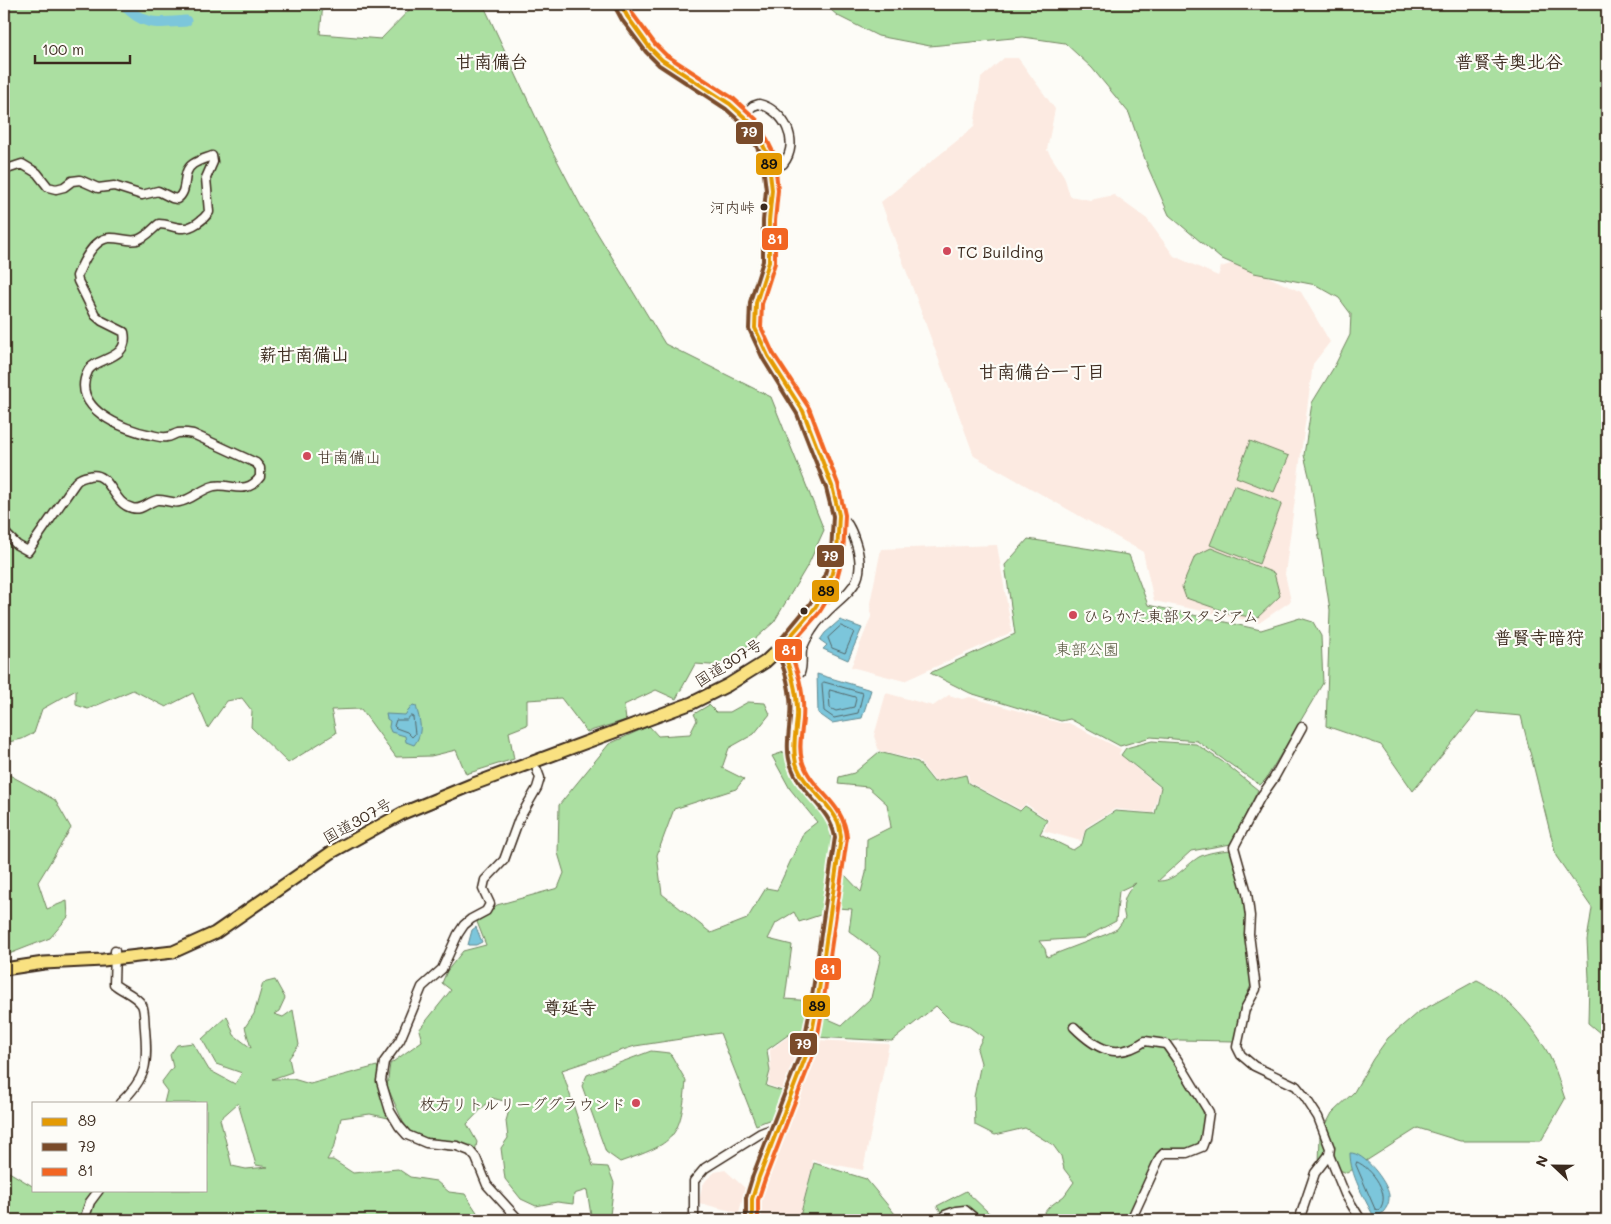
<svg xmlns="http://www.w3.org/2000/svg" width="1611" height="1224" font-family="Mali,'Klee One',sans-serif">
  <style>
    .built { fill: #fceae1 }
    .green { fill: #abdfa1; stroke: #738460; fill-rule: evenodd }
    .water { fill: #7bc6db; stroke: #61888f }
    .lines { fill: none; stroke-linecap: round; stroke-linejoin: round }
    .shore { stroke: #55686a; stroke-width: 1 }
    .river { stroke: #7bc6db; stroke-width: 11 }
    .minor-casing { stroke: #3b2a1e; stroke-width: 11 }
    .major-casing { stroke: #3b2a1e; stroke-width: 14 }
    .highway-casing { stroke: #3b2a1e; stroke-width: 15 }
    .minor { stroke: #fdfcf7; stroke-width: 8 }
    .major { stroke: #f9e181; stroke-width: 10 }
    .highway { stroke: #f9e181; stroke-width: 11 }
    .bus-1-casing { stroke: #fdfcf7; stroke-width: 8 }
    .bus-2-casing { stroke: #fdfcf7; stroke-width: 8 }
    .bus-3-casing { stroke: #fdfcf7; stroke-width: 8 }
    .bus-1 { stroke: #e49a03; stroke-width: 4 }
    .bus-2 { stroke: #7a4b2a; stroke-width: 4 }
    .bus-3 { stroke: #f26522; stroke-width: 4 }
    .bus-dot { fill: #3b2a1e; stroke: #fdfcf7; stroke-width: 2 }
    .poi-dot { fill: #d1495b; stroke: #fdfcf7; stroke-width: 2 }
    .labels { text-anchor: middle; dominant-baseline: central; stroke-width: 4.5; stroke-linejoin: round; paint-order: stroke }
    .bus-label { font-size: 15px; fill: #3b2a1e; stroke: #fdfcf7; text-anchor: end }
    .poi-label { font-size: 16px; fill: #3b2a1e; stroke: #fdfcf7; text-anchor: start }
    .park-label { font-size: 16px; fill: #57573f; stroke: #fdfcf7 }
    .street-label { font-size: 16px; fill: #3b2a1e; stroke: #fdfcf7 }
    .neighbourhood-label { font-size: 18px; font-weight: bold; fill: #3b2a1e; stroke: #fdfcf7 }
    .line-badge { stroke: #fdfcf7; stroke-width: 2 }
    .badge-label { font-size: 14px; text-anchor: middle; font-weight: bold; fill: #fff }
    .pale-badge-label { font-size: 14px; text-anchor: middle; font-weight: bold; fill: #111 }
  </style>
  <rect width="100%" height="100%" fill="#fdfcf7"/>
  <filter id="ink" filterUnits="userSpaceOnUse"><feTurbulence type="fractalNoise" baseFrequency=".02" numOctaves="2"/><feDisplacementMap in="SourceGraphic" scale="10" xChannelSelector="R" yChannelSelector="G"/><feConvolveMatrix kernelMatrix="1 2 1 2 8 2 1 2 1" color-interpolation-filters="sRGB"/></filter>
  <g filter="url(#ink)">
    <!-- built -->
    <g class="built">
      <path d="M1004,58H1018L1055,109L1047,150L1064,176L1070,196L1090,200L1114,195L1147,219L1174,256L1218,276L1221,267L1237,262L1301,292L1330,342L1313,364L1285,574L1291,601L1259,623L1154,601L1143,552L974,456L881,202L974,127L981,78Z"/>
      <path d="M997,545L1012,632L904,681L851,667L871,617L870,603L881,549Z"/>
      <path d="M886,693L933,706L949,695L962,699L970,697L1060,723H1069L1121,749L1119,754L1160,788L1153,813L1115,809L1086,827L1081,841L1044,831L1049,820L1026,804L1020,809L969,782L968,774L935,781L918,760L879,751L874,736Z"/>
      <path d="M809,1034L806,1047L787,1091L768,1085L771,1071L770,1050L789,1036Z"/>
      <path d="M816,1040L889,1044L863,1170L811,1160L813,1163L799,1220H755L756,1201L760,1183Z"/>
      <path d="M725,1170L745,1188L739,1213L699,1203L702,1186L707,1179L715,1172Z"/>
    </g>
    <!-- green -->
    <g class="green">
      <path d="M4,4H323L320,34L381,39L415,4H483L546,139L582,208L665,344L771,397L824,530L809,563L774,622L725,666L695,664L676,699L656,690L624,705L626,720L587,732L561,698L527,700V725L509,732L514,759L466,774L456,750L431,756L396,757L361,709L331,710L336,733L288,763L251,727L252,711L242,698L227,701L208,728L193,693L166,707L133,690L88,709L76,705V690L42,709L34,733L22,739L4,743V745Z"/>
      <path d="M824,4H1607V1039L1588,1023L1589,978L1587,940L1592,908L1556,856L1521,716L1477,712L1413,791L1381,745L1326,726L1330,610L1311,484L1304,455L1312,403L1334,367L1350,335L1351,314L1339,298L1316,285L1254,273L1220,258L1169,215L1147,165L1129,113L1092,68L1065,43L1023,37L930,46L878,36L838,16Z"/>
      <path d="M1250,441L1289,456L1274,492L1236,477Z"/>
      <path d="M1234,485L1282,503L1259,564L1210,545Z"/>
      <path d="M1028,539L1129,555L1148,605L1261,630L1300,618L1313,622L1321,636L1323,683L1266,779L1260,785L1197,741L1151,737L1120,746L1070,719L1061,721L970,693L930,673L1015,634L1005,565Z"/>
      <path d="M1211,548L1274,573L1280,596L1257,618L1232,614L1186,598L1182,587L1195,556Z"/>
      <path d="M748,702L765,703L770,714L754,734L729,748L722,768L744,779L736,789L674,809L657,855L662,894L711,933L747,919L766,888L777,890L804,832L817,822L790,789L772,756L790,750L796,783L825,816L831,825V847L823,914L799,922L794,912L776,923L768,939L792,945L785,999L813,1001L807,1033L788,1035L767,1050L770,1071L766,1086L785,1092L776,1117L756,1125L720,1033L635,1046L562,1070L593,1166L608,1167L614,1183L610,1215L606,1220H585L591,1215L587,1190L574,1194L573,1204L557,1202L536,1206L521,1199L505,1179L501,1148L508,1138L506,1121L511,1103L492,1098L467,1124L477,1142L475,1152L447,1150L418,1144L403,1122L387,1086L390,1064L422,1041L419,1030L451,990L442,983L447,971L463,951L486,945L477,922L497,905L558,888L564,873L558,853L559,805L609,744L649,726L658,736L690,734L697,720L694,714L709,705L716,712H730Z"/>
      <path d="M1152,741L1196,744L1226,764L1258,790L1231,844L1191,851L1158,881C1174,882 1186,865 1199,857C1209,852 1220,851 1231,850L1235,860L1244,894L1247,921L1245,933L1252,983L1242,1005L1234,1041L1178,1040L1172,1041L1165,1049C1176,1063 1199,1096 1203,1112C1205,1119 1204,1125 1203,1131C1202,1139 1201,1144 1194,1147C1181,1152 1167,1145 1157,1155L1139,1199L1127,1220H1038L1049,1207L1064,1196L1074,1182L1064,1169L1061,1156L1053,1145L1025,1128L995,1135L975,1125L974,1097L981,1063L977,1049L983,1037L967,1025L950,1020L936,1006L892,1041L814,1037L819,1015L842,1025L871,998L881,955L849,931L852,909L836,908L844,874L861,892L866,873L867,839L891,827L887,804L868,787L838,784L839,777L854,773L879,752L918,762L934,782L966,775L968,783L1020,811L1025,806L1047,820L1040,834L1073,850L1082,844L1086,829L1115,811L1155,814L1161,787L1121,755L1126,748ZM1136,883C1125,893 1121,904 1125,918L1117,929L1107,934L1047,957L1045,949L1039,941L1084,938L1116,921L1119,891Z"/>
      <path d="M4,772L55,800L71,828L38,882L47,909L67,901L68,917L50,938L4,956Z"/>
      <path d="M275,980L285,998L279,1011L274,1014L283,1017L293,1010L299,1045L289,1058L292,1072L272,1079H293L310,1084L377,1066L393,1119L370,1114L341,1118L335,1145L327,1160H333L353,1173L398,1169L410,1177L436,1181L449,1192L465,1194L482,1220H4V1169L34,1187V1190H206V1103H164L167,1091L161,1083L173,1067L170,1055L177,1045L193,1043L209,1070L235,1084L242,1073L216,1064L202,1039L227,1016L234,1035L251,1048L245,1027L254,1014L263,983ZM238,1103L256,1165L268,1167L246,1169L232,1166L220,1119Z"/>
      <path d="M1477,980C1505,993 1535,1028 1549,1055C1556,1068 1560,1085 1565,1099L1541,1141H1460L1418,1128L1347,1173L1319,1162L1320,1136L1332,1113L1354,1092L1373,1059L1388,1038L1417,1013Z"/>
      <path d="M651,1051L670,1053L686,1081C681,1139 674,1143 620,1162L606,1152L582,1086L587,1075Z"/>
      <path d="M814,1163L866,1179L900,1220H799Z"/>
      <path d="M966,1191L989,1213L1003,1218V1220H929L941,1212L937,1206Z"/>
    </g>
    <!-- water -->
    <g class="water">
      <path d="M840,620L862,628L848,660L823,649L827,645L820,640L825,633Z"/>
      <path d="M817,674L871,690L862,718L832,723L818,713Z"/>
      <path d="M413,705L416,706C420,721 424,732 414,745L406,742L405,736L391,732L389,727L390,721L387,719L386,714L405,715Z"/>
      <path d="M476,927L482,942L476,945H468L472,930Z"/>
      <path d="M1350,1153C1364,1152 1387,1182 1389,1195C1390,1204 1385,1211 1379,1216L1374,1217C1364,1197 1350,1175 1350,1153Z"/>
    </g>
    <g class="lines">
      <!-- shore -->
      <g class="shore">
        <path d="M841,626L854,632L845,653L832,648L828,638Z"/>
        <path d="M824,682L863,693L858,713L834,718L824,711L822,684Z"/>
        <path d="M830,690L855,697L856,699L854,707L836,711L830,708L829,693Z"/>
        <path d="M411,716L413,717L415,734L412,737L407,732L396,728L394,726L396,720H406Z"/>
        <path d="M1357,1162C1372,1168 1392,1195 1379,1210L1375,1209L1356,1165Z"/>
      </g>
      <!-- river -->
      <path class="river" d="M124,4C143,27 159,23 186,21"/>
      <defs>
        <g id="minor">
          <path d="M743,115L753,106L759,104C784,110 801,142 783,164L771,166"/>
          <path d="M4,170L22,164L37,173L48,187L56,189L64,187L72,181L80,180L98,188L114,186L142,195L158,191L172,198L177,199C190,190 180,173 193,164C199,160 207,158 212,156L213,162L206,178L209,212C204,219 192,229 182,228C175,228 167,224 159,224C151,230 147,237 137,240C127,242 119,237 109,238C93,239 82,264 77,276L78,281L95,315L102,321L124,332C130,361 95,357 88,371C69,408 124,430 151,435C156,436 162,438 167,437C171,437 174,434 178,433C183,432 188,433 193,434L256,463L260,468V477C246,496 231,483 214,486C201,489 192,500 179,502C172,504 164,499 157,500C148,502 142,511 132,508C112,504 111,470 89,476C84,477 79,478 76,482L28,551L17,545L4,532"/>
          <path d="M793,676L800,673C803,665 801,658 802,650C804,643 808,636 812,630C835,593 873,593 855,541C852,531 848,521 839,515"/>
          <path d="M1302,727L1274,778L1260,798L1234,847L1247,893L1250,916L1249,934L1256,989L1245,1009L1237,1047L1241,1055L1254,1066L1296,1086L1305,1097L1318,1117L1330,1148L1329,1155L1345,1194L1361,1220"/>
          <path d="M115,951L114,984C122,991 136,995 142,1005C145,1011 144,1022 145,1029C148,1064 147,1078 120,1103"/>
          <path d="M1074,1027C1096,1049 1117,1061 1145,1041L1166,1044L1178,1061L1209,1112L1205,1139L1202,1147L1187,1153H1164L1160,1157L1131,1220"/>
          <path d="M945,1215L956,1211L965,1210L977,1220"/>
          <path d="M84,1220L90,1202L99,1190"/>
          <path d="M519,1220L487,1185L476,1158L470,1151L457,1146L426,1143L407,1135L399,1126L390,1111L381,1081L384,1062L400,1040L422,987L442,969L458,934L464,925L471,919L486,911L490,904L483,889L485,880L504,860L519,819L537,788L540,778L537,770"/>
          <path d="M694,1220V1181L705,1168L761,1133L766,1131H777"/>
          <path d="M1299,1220L1315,1173L1329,1155"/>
        </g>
        <path id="major" d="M752,1220V1199L759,1177L809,1048L816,1011L841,837C840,832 840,827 838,822C828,800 803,788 796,763C792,748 796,733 797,717C798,692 792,670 781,647"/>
        <path id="highway" d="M4,969L44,963L103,960L173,952L215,933L332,852L403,813L471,785L692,703L728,685L765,662L781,647L814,609L828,587L833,571L837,555L839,515L832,486L803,411L768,356L755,328L756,303L769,262V221L772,190L768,155L752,124L730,104L662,60L650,48L627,16L621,4"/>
      </defs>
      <!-- minor casing -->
      <use href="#minor" class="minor-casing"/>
      <!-- major casing -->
      <use href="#major" class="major-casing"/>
      <!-- highway casing -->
      <use href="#highway" class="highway-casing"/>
      <!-- minor -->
      <use href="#minor" class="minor"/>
      <!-- major -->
      <use href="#major" class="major"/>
      <!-- highway -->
      <use href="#highway" class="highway"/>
      <defs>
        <path id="bus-1" d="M621,4L627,16L650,48L662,60L730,104L752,124L768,155L772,190L769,221V262L756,303L755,328L768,356L803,411L832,486L839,515L837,555L828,587L814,609L781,647C791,669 798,693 797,717C796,732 792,748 796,763C803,787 828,799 838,822C840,827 840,832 841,837L816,1011L809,1048L759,1177L752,1199V1220"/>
        <path id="bus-2" d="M615,7L622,20L646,52L659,65L726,109L747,128L762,157L766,190L763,221V261L750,302L749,329L763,359L797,414L826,488L833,516L831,554L822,584L809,605L775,646C776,652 779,658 782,664C786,675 789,686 790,698C793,720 783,745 791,766C800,794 830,808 835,837L810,1010L803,1046L753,1175L746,1198V1220"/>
        <path id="bus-3" d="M628,4L632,13L655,44L666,55L734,99L757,120L774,154L778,190L775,221V263L762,304L761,327L773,353L809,408L838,484L845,515L843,556L834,589L819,613L788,648C798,670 805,694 803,719C802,732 798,747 802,760C811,792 844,800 847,838L822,1012L815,1050L765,1179L758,1200V1220"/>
      </defs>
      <!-- bus-1 casing -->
      <use href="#bus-1" class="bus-1-casing"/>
      <!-- bus-2 casing -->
      <use href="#bus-2" class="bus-2-casing"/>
      <!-- bus-3 casing -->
      <use href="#bus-3" class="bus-3-casing"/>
      <!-- bus-1 -->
      <use href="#bus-1" class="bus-1"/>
      <!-- bus-2 -->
      <use href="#bus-2" class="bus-2"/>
      <!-- bus-3 -->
      <use href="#bus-3" class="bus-3"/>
    </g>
  </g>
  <!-- markers -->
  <g class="bus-dot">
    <circle cx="764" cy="207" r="4.5"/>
    <circle cx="804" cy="611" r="4.5"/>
  </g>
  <g class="poi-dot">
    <circle cx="947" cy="251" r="5"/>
    <circle cx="307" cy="456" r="5"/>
    <circle cx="1073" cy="615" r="5"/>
    <circle cx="636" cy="1103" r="5"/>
  </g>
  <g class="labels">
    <!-- bus labels -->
    <g class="bus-label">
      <text x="755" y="207">河内峠</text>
    </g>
    <!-- poi labels -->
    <g class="poi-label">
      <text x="957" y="251">TC Building</text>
      <text x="317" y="456">甘南備山</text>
      <text x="1083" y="615">ひらかた東部スタジアム</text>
      <text x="626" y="1103" text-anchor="end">枚方リトルリーググラウンド</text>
    </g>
    <!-- park labels -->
    <g class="park-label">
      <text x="1087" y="648">東部公園</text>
    </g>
    <!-- street labels -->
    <g class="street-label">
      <text transform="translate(728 662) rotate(-32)">国道307号</text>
      <text transform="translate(357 820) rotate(-29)">国道307号</text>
    </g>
    <!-- neighbourhood labels -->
    <g class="neighbourhood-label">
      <text x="492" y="61">甘南備台</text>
      <text x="1509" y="61">普賢寺奥北谷</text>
      <text x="304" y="354">薪甘南備山</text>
      <text x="1042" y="371">甘南備台一丁目</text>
      <text x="1539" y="637">普賢寺暗狩</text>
      <text x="570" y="1007">尊延寺</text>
    </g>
  </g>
  <g class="line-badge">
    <rect x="735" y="121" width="29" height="24" rx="5" fill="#7a4b2a"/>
    <rect x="755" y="152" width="28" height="24" rx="5" fill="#e49a03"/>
    <rect x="761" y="227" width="28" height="24" rx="5" fill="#f26522"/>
    <rect x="816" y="544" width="29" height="24" rx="5" fill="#7a4b2a"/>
    <rect x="811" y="579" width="29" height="24" rx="5" fill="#e49a03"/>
    <rect x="774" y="638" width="29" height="24" rx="5" fill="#f26522"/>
    <rect x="814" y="957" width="28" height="24" rx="5" fill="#f26522"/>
    <rect x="802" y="994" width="29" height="24" rx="5" fill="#e49a03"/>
    <rect x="789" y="1032" width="29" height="24" rx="5" fill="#7a4b2a"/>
  </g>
  <g class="badge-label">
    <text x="749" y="137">79</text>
    <text x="775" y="244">81</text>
    <text x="830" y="561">79</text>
    <text x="789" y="655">81</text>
    <text x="828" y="974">81</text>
    <text x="803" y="1049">79</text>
  </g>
  <g class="pale-badge-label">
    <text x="769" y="169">89</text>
    <text x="826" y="596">89</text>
    <text x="817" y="1011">89</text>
  </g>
  <!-- margin -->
  <rect width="1611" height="1224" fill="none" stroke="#fdfcf7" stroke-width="20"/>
  <rect x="10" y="10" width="1591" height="1204" fill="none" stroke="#3b2a1e" stroke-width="2" filter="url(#ink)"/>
  <!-- legend -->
  <rect x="32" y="1102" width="175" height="90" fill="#fdfcf7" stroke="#afa8a0"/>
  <rect x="42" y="1118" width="25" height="8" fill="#e49a03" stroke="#afa8a0"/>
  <text x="78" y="1126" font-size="15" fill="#3b2a1e">89</text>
  <rect x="42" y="1143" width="25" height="8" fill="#7a4b2a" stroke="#afa8a0"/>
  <text x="78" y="1152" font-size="15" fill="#3b2a1e">79</text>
  <rect x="42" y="1168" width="25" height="8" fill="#f26522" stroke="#afa8a0"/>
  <text x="78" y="1176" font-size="15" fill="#3b2a1e">81</text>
  <!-- north arrow -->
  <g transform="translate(1554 1166) rotate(292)" stroke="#fdfcf7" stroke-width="4" paint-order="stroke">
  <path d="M0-4L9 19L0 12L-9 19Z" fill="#3b2a1e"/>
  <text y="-8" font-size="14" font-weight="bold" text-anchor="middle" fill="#3b2a1e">N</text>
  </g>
  <!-- scale -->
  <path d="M35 55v8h95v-8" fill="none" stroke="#3b2a1e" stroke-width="2.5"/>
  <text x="42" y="55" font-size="15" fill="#3b2a1e" stroke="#fdfcf7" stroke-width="4" paint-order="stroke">100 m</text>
</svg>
